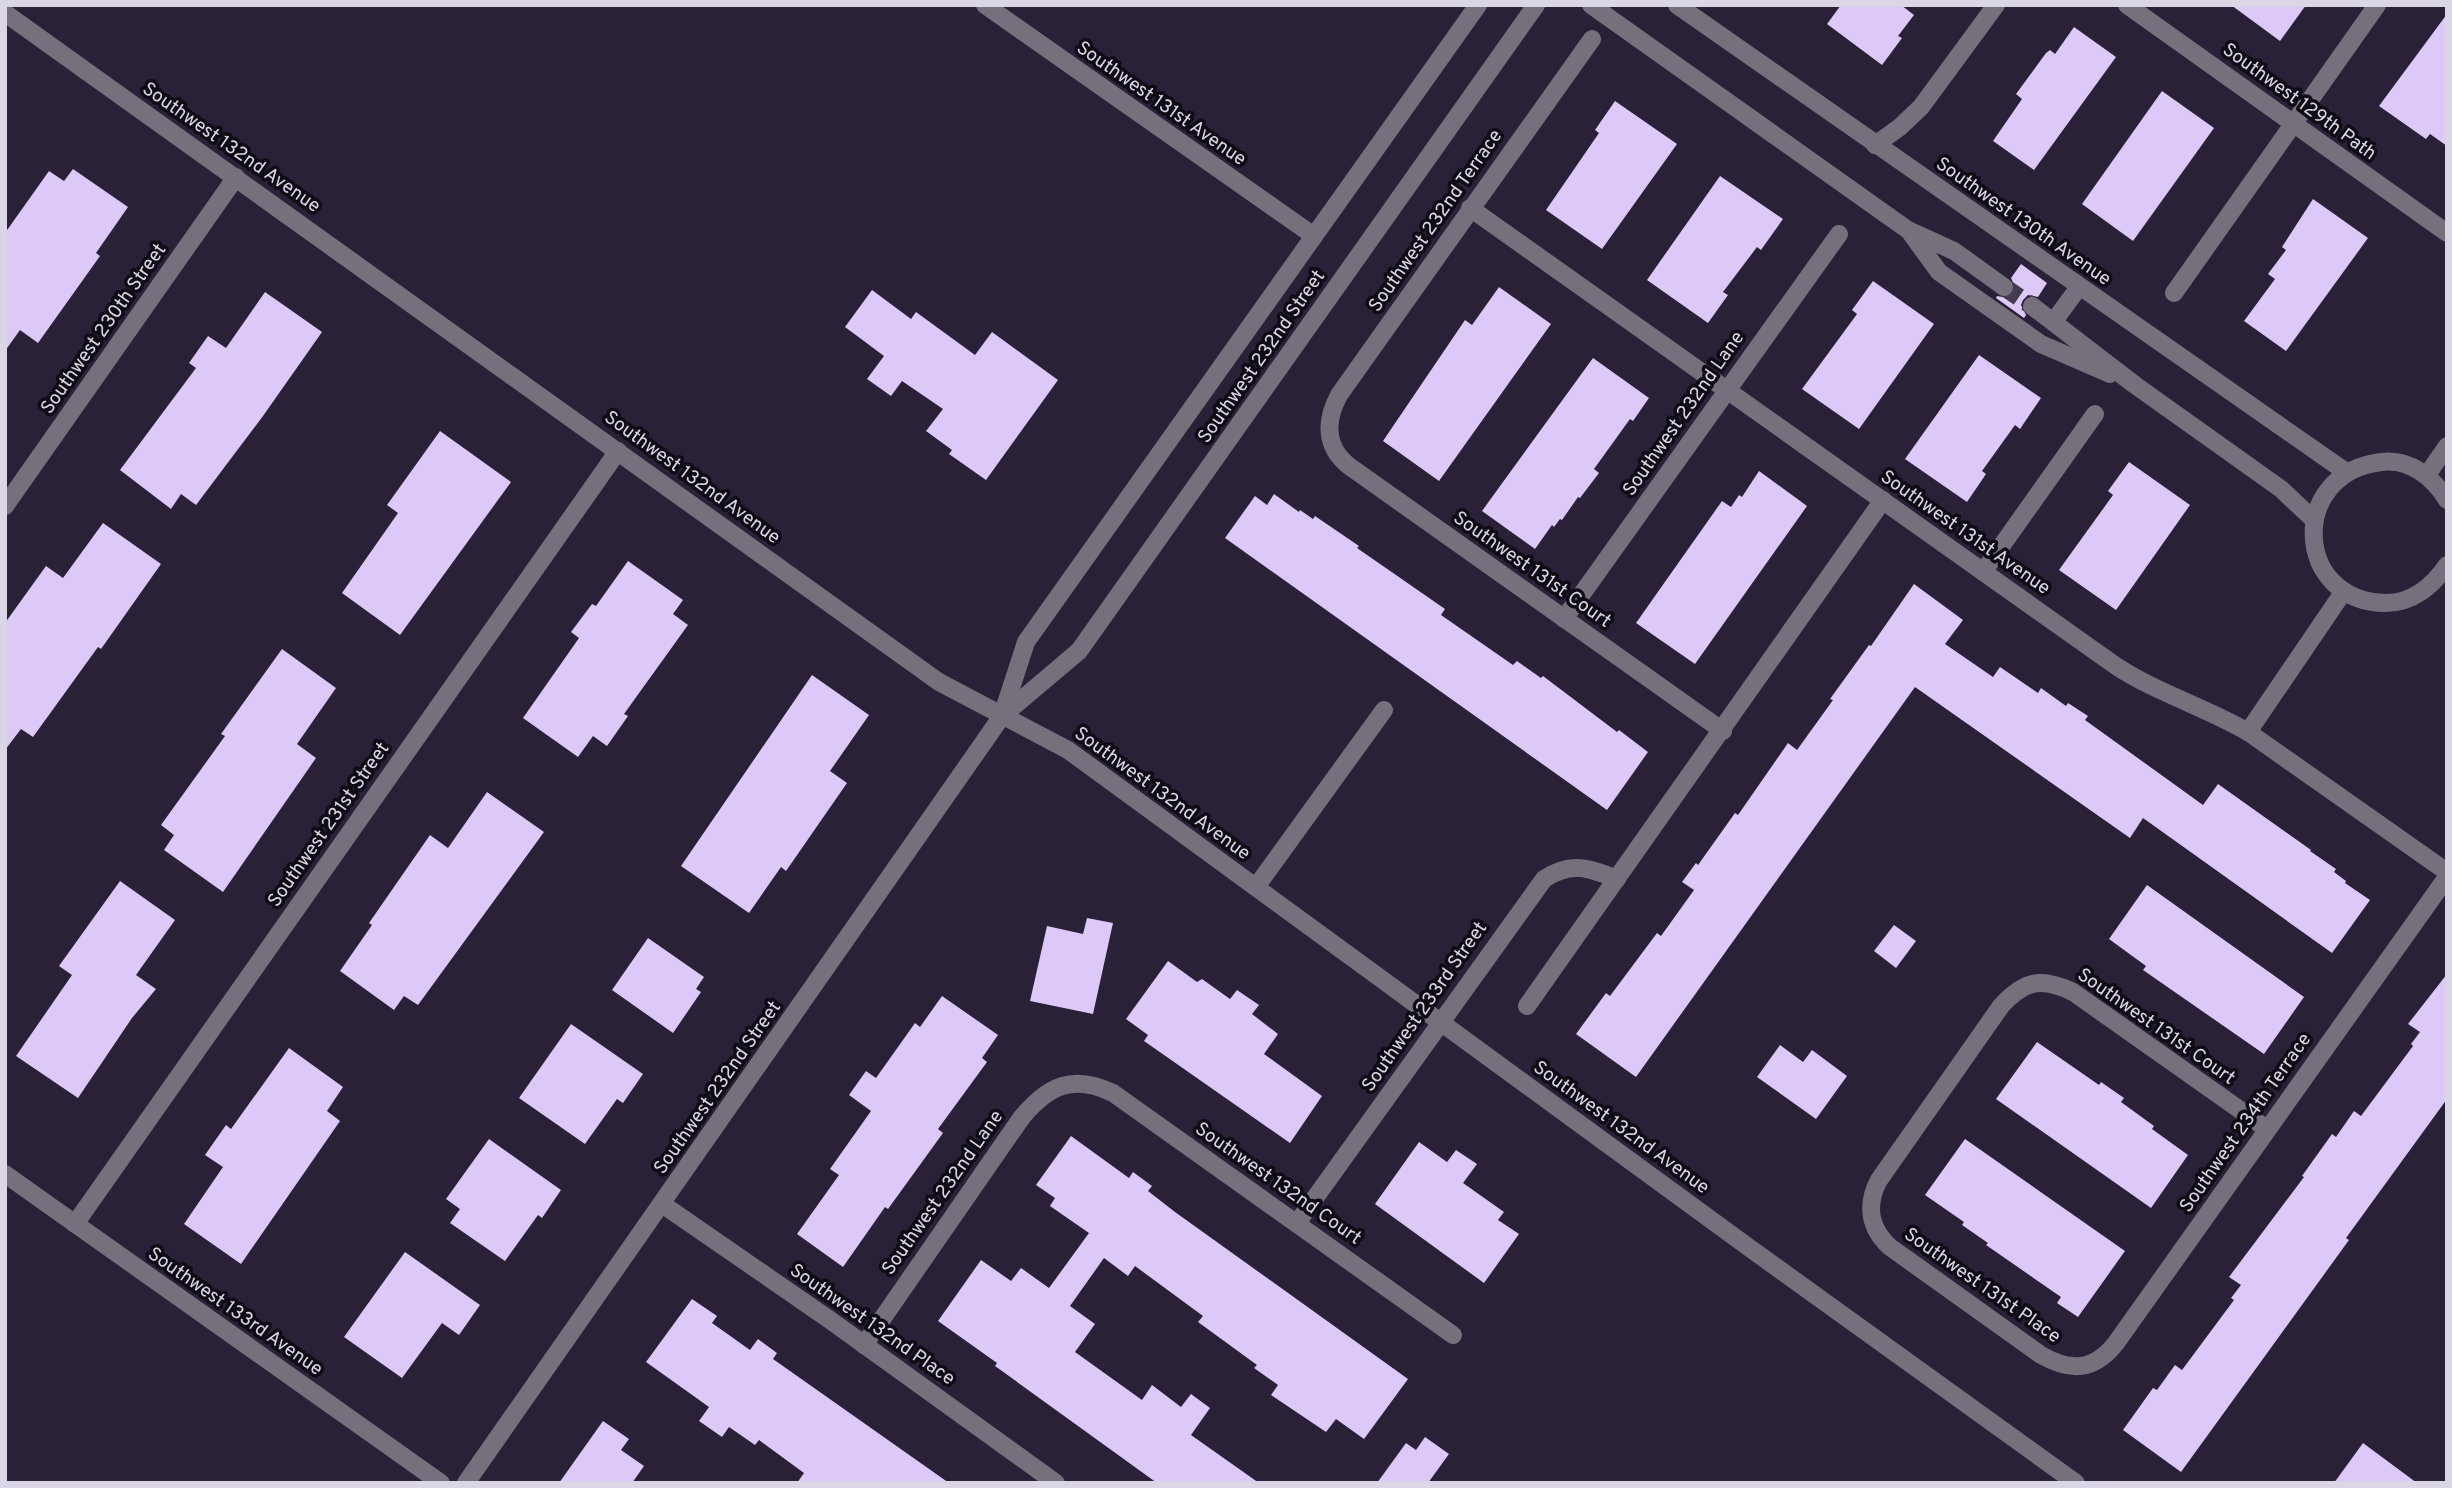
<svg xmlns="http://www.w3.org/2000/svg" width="2452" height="1488" font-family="Overpass,sans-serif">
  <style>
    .building { fill: #dcc9f8 }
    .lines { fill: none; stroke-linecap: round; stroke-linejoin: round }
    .minor-tunnel { stroke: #453b51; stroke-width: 18; stroke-dasharray: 18 9; stroke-linecap: butt }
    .minor { stroke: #75707c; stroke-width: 18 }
    .labels { text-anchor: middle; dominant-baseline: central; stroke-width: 7; stroke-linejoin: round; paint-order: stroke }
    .street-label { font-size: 19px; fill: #dbd6e5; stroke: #100c16 }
  </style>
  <rect width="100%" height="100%" fill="#2a2037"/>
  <!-- building -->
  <g class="building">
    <path d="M1841,5H1901L1914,15L1898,36L1902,38L1882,65L1827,24Z"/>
    <path d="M2231,5H2306L2280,41Z"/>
    <path d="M2447,14V146L2430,134L2426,139L2379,106Z"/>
    <path d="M2074,27L2116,57L2034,170L1993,141L2022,99L2016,94L2046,53L2050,50L2055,54Z"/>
    <path d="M2162,91L2214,128L2133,241L2082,204Z"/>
    <path d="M1615,101L1677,144L1602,249L1546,210L1599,133L1595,130Z"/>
    <path d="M73,169L128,207L96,253L100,256L38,343L20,330L5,351V233L49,171L64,181Z"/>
    <path d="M1720,176L1783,219L1761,250L1757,247L1723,292L1728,295L1708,323L1647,280Z"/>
    <path d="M2313,199L2368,238L2286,351L2244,321L2275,279L2268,274L2286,250L2282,247Z"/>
    <path d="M2021,264L2047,283L2038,297L2028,295L2023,300L2021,305L2026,315L2024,318L1996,298L1997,296L2008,298L2013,294L2015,287L2011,278Z"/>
    <path d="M1873,281L1934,324L1859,429L1802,389L1857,314L1852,310Z"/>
    <path d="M1499,287L1551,324L1439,481L1383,441L1465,320L1472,325Z"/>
    <path d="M872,290L911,319L916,312L975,355L992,332L1058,380L986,480L949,454L952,450L926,431L943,409L902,381L891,396L867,379L884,356L845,327Z"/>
    <path d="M265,292L322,332L263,416L196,505L181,494L171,509L120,470L196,368L189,363L208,336L226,348Z"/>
    <path d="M1979,355L2041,398L2020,429L2015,425L1982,471L1986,474L1967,502L1905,459Z"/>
    <path d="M1593,358L1649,398L1633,421L1630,419L1594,469L1599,473L1580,498L1578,497L1562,520L1560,519L1554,527L1552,525L1535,549L1482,511Z"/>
    <path d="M440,431L511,482L400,635L342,593L398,513L387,505Z"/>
    <path d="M2129,462L2190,505L2116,610L2059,570L2113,495L2108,491Z"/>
    <path d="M1759,471L1807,506L1695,664L1636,623L1722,501L1731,507L1739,495L1742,497Z"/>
    <path d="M1274,494L1299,512L1300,510L1313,519L1315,516L1359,546L1357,548L1445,609L1441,615L1513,665L1517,661L1541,678L1543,676L1617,732L1619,730L1648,752L1607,810L1225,538L1255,496L1267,505Z"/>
    <path d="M103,523L161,564L101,649L98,647L33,737L21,729L5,750V623L46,566L63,578Z"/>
    <path d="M628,561L683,600L673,614L688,625L624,714L628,716L607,746L593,736L578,757L523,718L579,638L571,632L592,604L596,606Z"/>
    <path d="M1914,584L1963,620L1945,644L1993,677L2000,667L2038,693L2041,688L2066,706L2068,703L2088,716L2085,720L2203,805L2218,784L2311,850L2310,851L2336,869L2334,872L2346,881L2345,883L2370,900L2332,953L2143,818L2130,838L1915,687L1636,1077L1576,1034L1606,993L1610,996L1657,933L1661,936L1694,890L1682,882L1696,863L1698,865L1735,813L1738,815L1788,743L1797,750L1833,700L1830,699L1869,645L1871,646Z"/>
    <path d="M282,649L336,688L297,744L316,758L223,892L164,850L174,835L161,825L225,736L221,734Z"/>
    <path d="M812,675L869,715L830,771L847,783L786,871L781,867L749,913L681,866Z"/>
    <path d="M487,792L544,832L418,1005L404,996L394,1010L340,971L372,925L369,923L430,835L448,848Z"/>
    <path d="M120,881L175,920L136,975L156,989L132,1018L78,1098L16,1056L72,975L59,966Z"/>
    <path d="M2147,885L2304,997L2264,1054L2143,970L2146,966L2109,939Z"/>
    <path d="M1087,918L1113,923L1093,1014L1030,1001L1047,926L1083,934Z"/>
    <path d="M1894,925L1916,941L1896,968L1874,951Z"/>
    <path d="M648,938L704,977L696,989L701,992L673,1033L612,990Z"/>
    <path d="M1168,961L1197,982L1202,979L1230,999L1237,990L1259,1005L1252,1014L1278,1034L1264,1054L1322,1096L1290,1143L1144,1041L1148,1035L1126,1019Z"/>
    <path d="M2447,974V1099L2346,1238L2349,1240L2181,1472L2123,1430L2153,1388L2157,1390L2175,1365L2182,1370L2234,1300L2231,1298L2241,1285L2229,1277L2304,1177L2302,1176L2332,1134L2336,1137L2354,1111L2361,1116L2413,1046L2411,1044L2420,1032L2408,1024Z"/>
    <path d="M942,996L998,1035L982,1058L987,1062L938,1129L943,1133L888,1209L885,1207L843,1267L797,1234L839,1175L830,1169L871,1111L849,1095L866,1071L876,1078L915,1023L920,1027Z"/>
    <path d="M571,1024L643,1074L623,1103L617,1099L585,1144L519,1098Z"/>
    <path d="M2037,1042L2099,1085L2101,1082L2124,1098L2121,1102L2154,1126L2152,1129L2188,1155L2151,1208L1996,1099Z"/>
    <path d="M1780,1045L1803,1062L1812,1050L1847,1076L1816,1119L1757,1077Z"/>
    <path d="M289,1048L343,1087L327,1111L340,1121L241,1264L184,1224L223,1167L205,1155L226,1125L231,1129Z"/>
    <path d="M1071,1136L1129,1178L1133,1172L1152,1186L1148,1191L1175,1212L1408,1379L1364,1439L1336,1419L1326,1432L1271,1395L1278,1385L1254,1368L1257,1365L1198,1322L1203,1316L1135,1266L1128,1276L1104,1258L1070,1306L1095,1324L1075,1352L1142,1400L1152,1385L1181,1407L1191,1394L1210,1408L1191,1435L1259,1483H1157L995,1366L997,1363L938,1321L981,1260L1011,1281L1021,1268L1049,1288L1089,1233L1050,1206L1055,1198L1036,1185Z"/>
    <path d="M489,1139L561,1190L542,1218L538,1215L505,1261L450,1223L460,1209L446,1199Z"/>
    <path d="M1965,1139L2125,1251L2078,1317L2057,1303L2061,1297L1986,1245L1988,1243L1962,1225L1964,1222L1925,1195Z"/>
    <path d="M1419,1142L1447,1162L1456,1150L1477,1164L1463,1183L1504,1212L1498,1220L1519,1234L1484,1283L1375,1204Z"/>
    <path d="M405,1252L480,1305L459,1335L442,1323L402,1378L344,1337Z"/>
    <path d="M692,1299L717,1316L712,1323L750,1350L758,1339L777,1353L773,1359L949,1483H797L804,1473L759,1440L755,1445L729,1427L722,1437L699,1421L709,1407L646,1362Z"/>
    <path d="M603,1421L629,1439L621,1450L644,1466L632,1483H559Z"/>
    <path d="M1425,1437L1449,1454L1428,1483H1377L1406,1443L1416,1450Z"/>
    <path d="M2363,1443L2417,1483H2334Z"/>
  </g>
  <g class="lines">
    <!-- minor-tunnel -->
    <path class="minor-tunnel" d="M2004,287L2032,306"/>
    <!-- minor -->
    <g class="minor">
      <path d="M985,5L1314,236"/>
      <path d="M1591,5L1908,230L1954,251L2004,287"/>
      <path d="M1677,5L2346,472"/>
      <path d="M2127,5L2447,233"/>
      <path d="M5,13L939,682L1068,750L1751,1249L2076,1483"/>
      <path d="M1592,39L1339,395C1325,421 1325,447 1349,466L1723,731"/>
      <path d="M1875,145L1900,127L1921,107L1996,5"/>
      <path d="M1470,208L2116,666C2157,693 2205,707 2248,732L2447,872"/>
      <path d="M1910,232L1939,272L2041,344L2110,374"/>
      <path d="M2174,293L2377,5"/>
      <path d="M2032,306L2135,385L2281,489L2314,520"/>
      <path d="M2054,321L2079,287"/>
      <path d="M2427,475L2447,446"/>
      <path d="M2447,500C2433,477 2409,458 2381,462C2288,473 2293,602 2386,603C2412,603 2433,586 2447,565"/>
      <path d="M5,506L236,177"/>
      <path d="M1983,572L2095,414"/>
      <path d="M1564,619L1839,234"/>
      <path d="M1002,716L1026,642L1478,5"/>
      <path d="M2248,732L2344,591"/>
      <path d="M1256,887L1384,710"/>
      <path d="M1527,1006L1883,500"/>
      <path d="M2267,1129L2073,992C2041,977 2025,980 2001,1006L1879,1180C1866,1204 1869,1228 1890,1247L2041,1355C2071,1372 2094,1371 2116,1343L2447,877"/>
      <path d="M5,1174L441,1483"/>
      <path d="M662,1204L830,1320L1056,1483"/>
      <path d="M1297,1223L1544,879C1571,861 1589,868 1617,879"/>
      <path d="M75,1224L618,451"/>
      <path d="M864,1345L1022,1117C1049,1085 1073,1074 1113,1093L1453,1335"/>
      <path d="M466,1483L1002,716L1079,651L1536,5"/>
    </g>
  </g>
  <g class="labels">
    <!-- street labels -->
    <g class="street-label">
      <text transform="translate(2299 102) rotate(36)">Southwest 129th Path</text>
      <text transform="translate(1161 104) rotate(35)">Southwest 131st Avenue</text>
      <text transform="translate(231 148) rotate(35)">Southwest 132nd Avenue</text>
      <text transform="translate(1436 221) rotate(-55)">Southwest 232nd Terrace</text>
      <text transform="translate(2023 222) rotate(35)">Southwest 130th Avenue</text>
      <text transform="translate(104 329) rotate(-55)">Southwest 230th Street</text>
      <text transform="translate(1262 357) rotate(-55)">Southwest 232nd Street</text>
      <text transform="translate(1684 414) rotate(-55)">Southwest 232nd Lane</text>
      <text transform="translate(692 478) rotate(36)">Southwest 132nd Avenue</text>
      <text transform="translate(1965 533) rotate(35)">Southwest 131st Avenue</text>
      <text transform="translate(1532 570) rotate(35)">Southwest 131st Court</text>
      <text transform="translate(1162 794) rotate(36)">Southwest 132nd Avenue</text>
      <text transform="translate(329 825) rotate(-55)">Southwest 231st Street</text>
      <text transform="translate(1425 1007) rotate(-55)">Southwest 233rd Street</text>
      <text transform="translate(2156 1027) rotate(35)">Southwest 131st Court</text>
      <text transform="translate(718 1088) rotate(-55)">Southwest 232nd Street</text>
      <text transform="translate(2246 1123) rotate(-55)">Southwest 234th Terrace</text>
      <text transform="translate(1621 1128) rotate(36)">Southwest 132nd Avenue</text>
      <text transform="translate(1278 1184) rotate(35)">Southwest 132nd Court</text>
      <text transform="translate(943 1193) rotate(-55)">Southwest 232nd Lane</text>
      <text transform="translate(1982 1286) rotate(35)">Southwest 131st Place</text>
      <text transform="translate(235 1312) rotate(35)">Southwest 133rd Avenue</text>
      <text transform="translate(872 1325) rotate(35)">Southwest 132nd Place</text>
    </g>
  </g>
  <!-- border -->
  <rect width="2452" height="1488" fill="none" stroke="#dbd6e5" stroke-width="14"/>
</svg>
